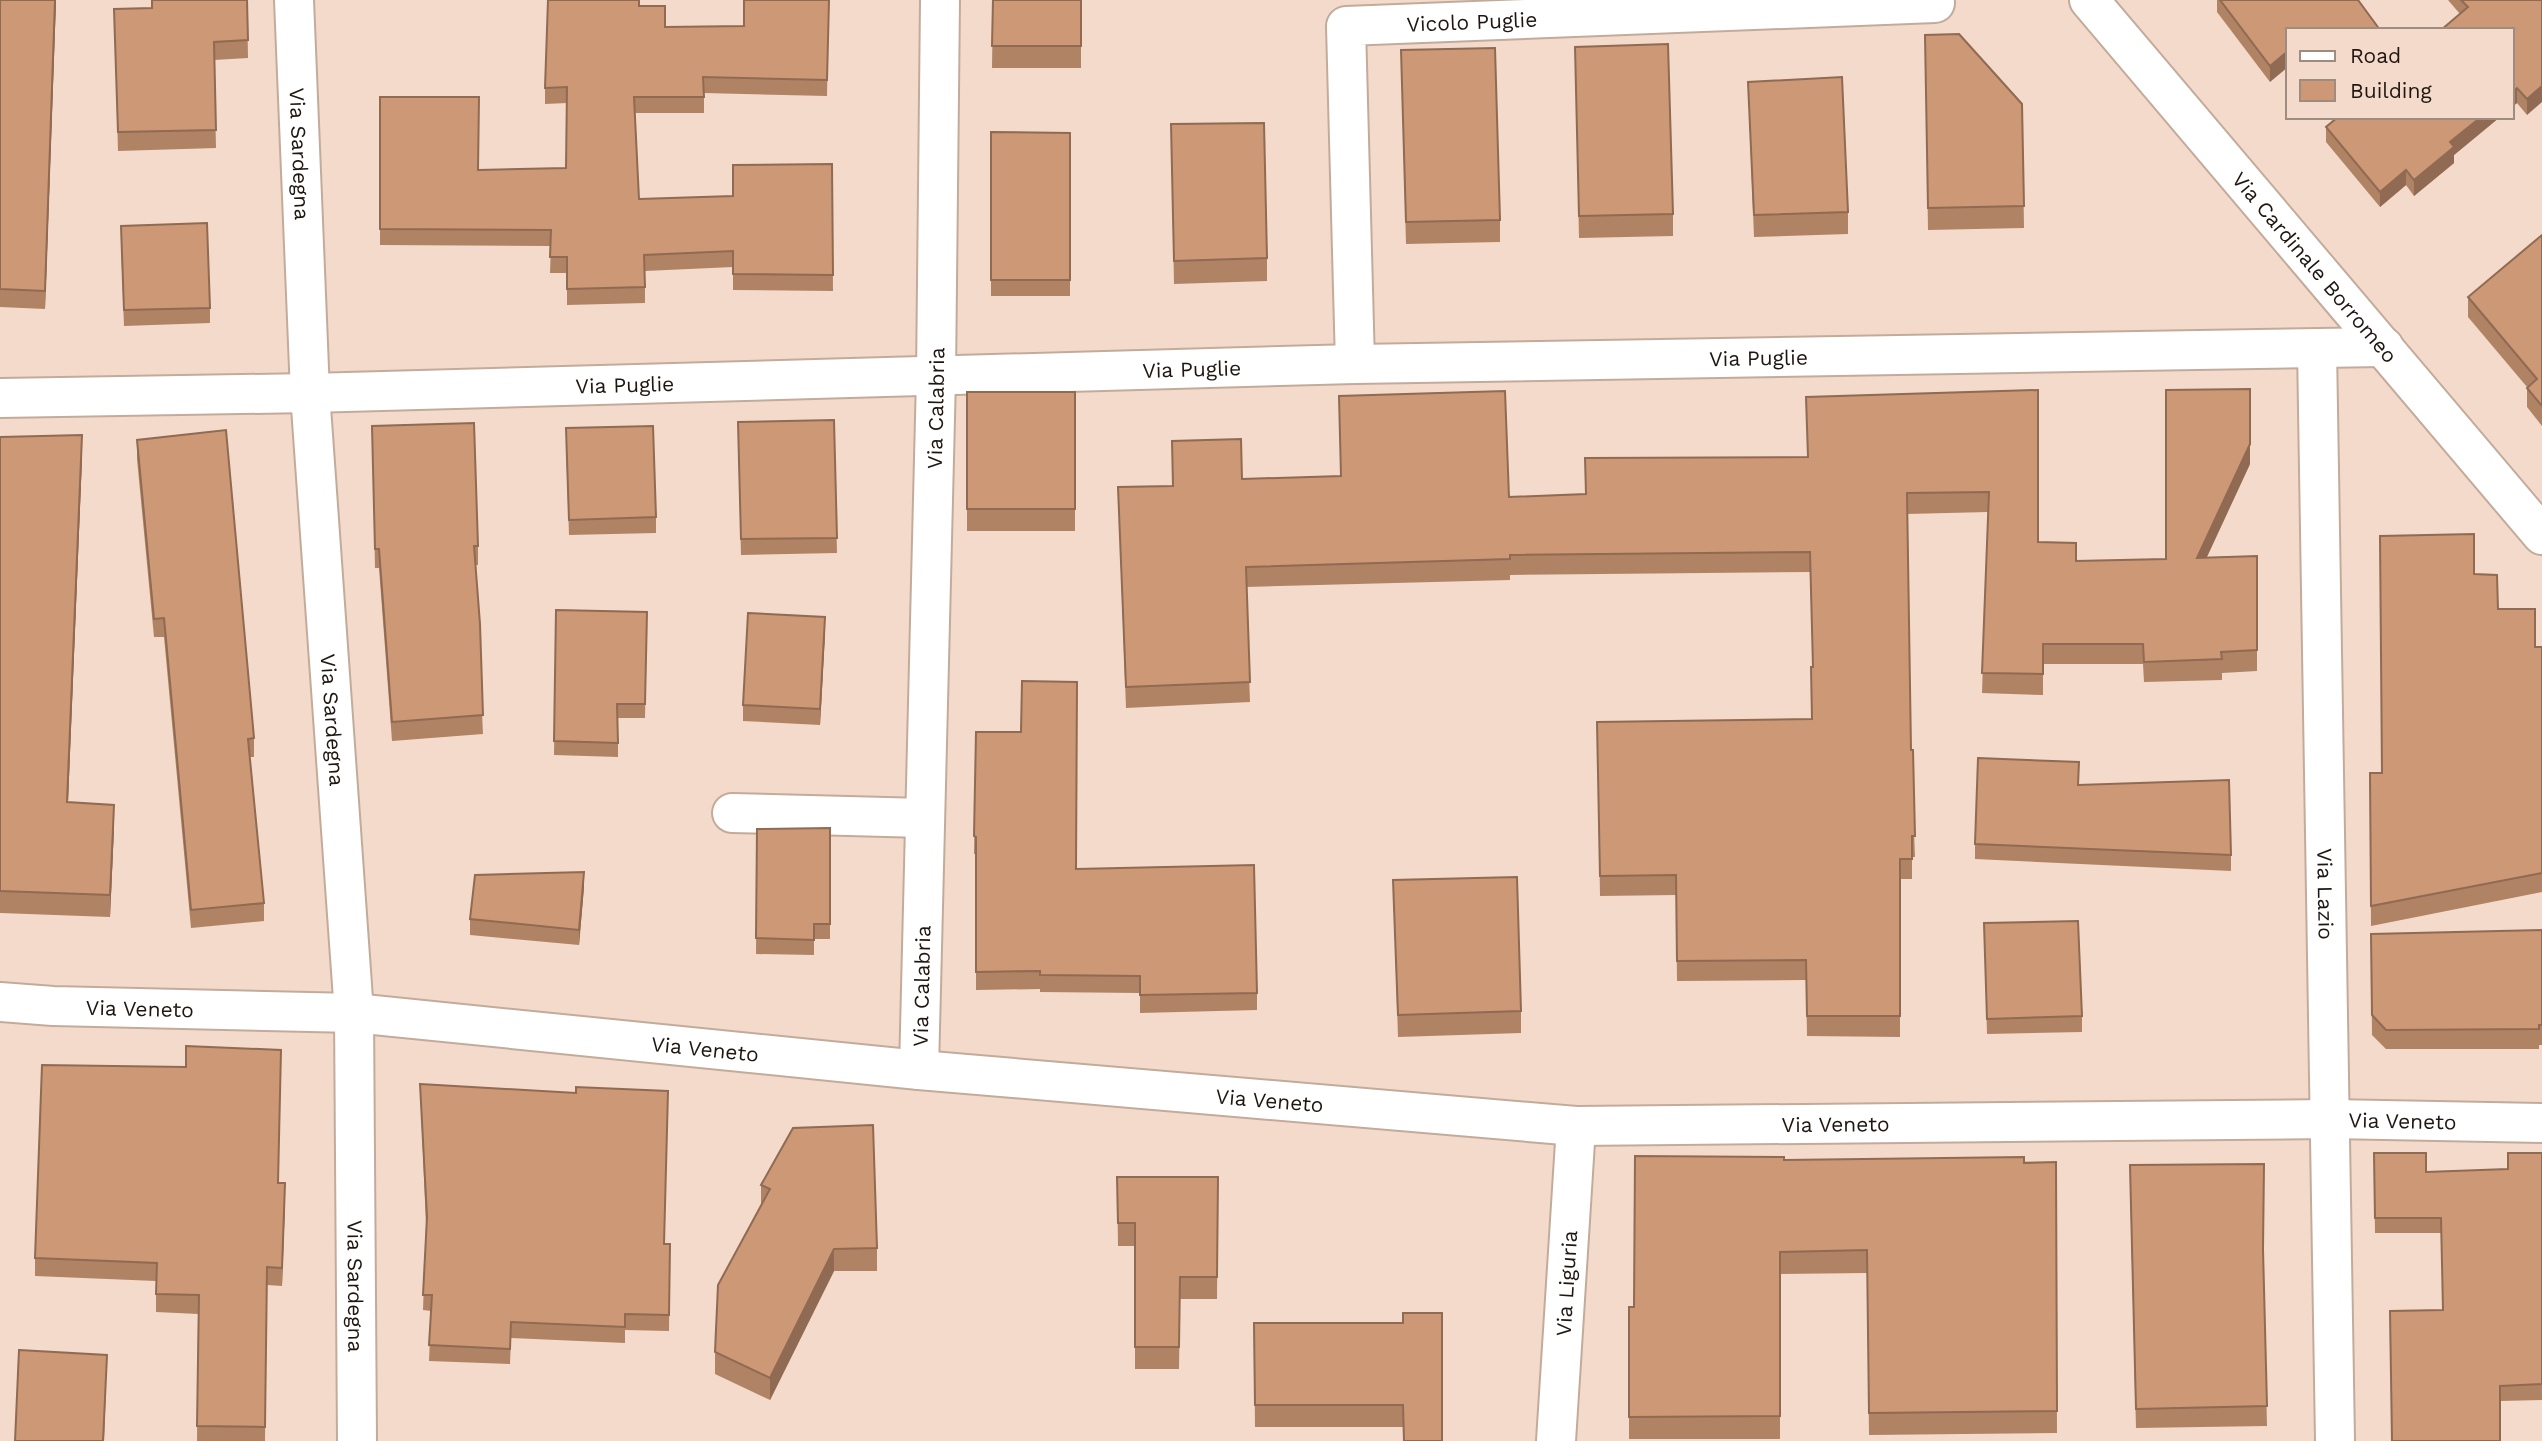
<svg xmlns="http://www.w3.org/2000/svg" width="2542" height="1441" font-family="'Work Sans',sans-serif">
  <style>
    .lines { fill: none; stroke-linecap: round; stroke-linejoin: round }
    .minor-casing { stroke: #c3ab9c; stroke-width: 42 }
    .tertiary-casing { stroke: #c3ab9c; stroke-width: 42 }
    .minor { stroke: #fff; stroke-width: 38 }
    .tertiary { stroke: #fff; stroke-width: 38 }
    .wall { fill: #b08365 }
    .shaded-wall { fill: #906a52 }
    .building { fill: #cd9875; stroke: #906a52; stroke-width: 2 }
    .labels { text-anchor: middle; dominant-baseline: central; stroke-width: 6; stroke-linejoin: round; paint-order: stroke }
    .street-label { font-size: 21px; fill: #1f1611; stroke: #f4daca }
  </style>
  <rect width="100%" height="100%" fill="#f4daca"/>
  <g class="lines">
    <defs>
      <g id="minor">
        <path id="s1" d="M294,0L310,393L354,1013L357,1441"/>
        <path id="s2" d="M2317,348L2335,1441"/>
        <path id="s3" d="M1355,364L1346,26L1935,3"/>
        <path id="s4" d="M0,398L310,393L1355,364L2384,347"/>
        <path d="M732,813L924,818"/>
        <path id="s5" d="M0,1002L53,1006L354,1013L919,1070L1576,1126L2331,1119L2542,1123"/>
        <path id="s6" d="M919,1070L936,377L940,0"/>
        <path id="s7" d="M1556,1441L1576,1126"/>
      </g>
      <g id="tertiary">
        <path id="s8" d="M2089,0L2542,535"/>
      </g>
    </defs>
    <!-- minor casing -->
    <use href="#minor" class="minor-casing"/>
    <!-- tertiary casing -->
    <use href="#tertiary" class="tertiary-casing"/>
    <!-- minor -->
    <use href="#minor" class="minor"/>
    <!-- tertiary -->
    <use href="#tertiary" class="tertiary"/>
  </g>
  <!-- wall -->
  <g class="wall">
    <path d="M0,0H56L45,309L0,307Z"/>
    <path d="M151,0H247L248,58L214,60L216,148L118,151L114,9L152,8Z"/>
    <path d="M829,0L827,96L704,93V113H635L639,199L733,196L832,164L833,291L733,290V267L645,271V303L567,305V273H550L551,246L380,245V97L479,170L566,168L567,103L545,104V88L639,6L665,27L744,26Z"/>
    <path d="M993,0H1081V68H992Z"/>
    <path d="M2217,0H2358L2288,30L2270,82L2217,12Z"/>
    <path d="M2448,0H2542L2527,115L2517,103L2512,107V30L2460,14Z"/>
    <path d="M1925,35L2022,104L2024,228L1928,230Z"/>
    <path d="M1575,47L1673,214V236L1579,238Z"/>
    <path d="M1401,50L1500,220V242L1406,244Z"/>
    <path d="M1748,82L1848,212V234L1754,237Z"/>
    <path d="M2338,117H2500L2454,155V163L2414,196L2406,185L2380,207L2326,142V127Z"/>
    <path d="M1171,124L1267,258V281L1174,284Z"/>
    <path d="M991,132L1070,133V296H991Z"/>
    <path d="M2542,235V426L2527,407V387L2468,317V297Z"/>
    <path d="M121,242L210,308V323L124,326Z"/>
    <path d="M2038,390V542L2076,561L2166,559L2250,464L2207,557L2257,556V671L2222,673V680L2144,682L2143,664H2043V695L1982,693L1988,512L1907,514L1911,750L1915,857H1912V879H1900V1037L1807,1036L1806,980L1677,981L1676,895L1600,896L1597,722L1812,719L1813,667L1810,572L1510,575V580L1246,587L1250,702L1126,708L1118,487L1173,486L1172,441L1242,479L1509,497L1585,494L1807,457Z"/>
    <rect x="967" y="392" width="108" height="139"/>
    <path d="M834,420L837,553L741,555L738,437Z"/>
    <path d="M372,426L478,546V565H475L483,734L392,741L379,568H375Z"/>
    <path d="M0,437L82,457L68,803L114,827L110,917L0,913Z"/>
    <path d="M137,440L254,738V757H250L264,903V921L191,928L164,637H154L137,459Z"/>
    <path d="M566,444L656,517V533L569,535Z"/>
    <path d="M2474,574L2498,609L2535,647H2542V892L2371,926L2370,773H2382Z"/>
    <path d="M556,610L647,612L645,718H618V757L554,755Z"/>
    <path d="M825,632L820,725L743,721V705Z"/>
    <path d="M976,732L1076,869L1257,993V1010L1140,1013V993L1040,992V989L976,990V854H974Z"/>
    <path d="M2079,785L2231,855V871L1975,859V844Z"/>
    <path d="M830,828V939H814V955L756,954L757,829Z"/>
    <path d="M1393,880L1521,1011V1033L1398,1037Z"/>
    <path d="M584,887L579,945L470,935V919Z"/>
    <path d="M1984,923L2082,1016V1032L1987,1034Z"/>
    <path d="M2542,930V1045H2539V1049H2386L2372,1035L2371,934Z"/>
    <path d="M420,1084L665,1244H670L669,1331L625,1330V1343L511,1338L510,1364L429,1361L431,1311L423,1310L426,1225Z"/>
    <path d="M793,1128L877,1248V1271H834L770,1400L715,1374V1352L761,1206V1185Z"/>
    <path d="M2374,1153L2426,1172L2508,1169L2542,1153V1400L2500,1401L2443,1310L2441,1233H2375Z"/>
    <path d="M1784,1160L2056,1162L2057,1433L1869,1435L1867,1273L1780,1274V1439H1629V1307H1634Z"/>
    <path d="M1117,1177H1218L1217,1299H1180L1179,1369H1135V1246H1118Z"/>
    <path d="M278,1183L285,1202L282,1286L267,1285L265,1441H197L198,1314L156,1312V1281L35,1276V1258Z"/>
    <path d="M2130,1184L2263,1256L2267,1426L2136,1428Z"/>
    <path d="M1254,1323H1403L1442,1441H1403V1427H1255Z"/>
  </g>
  <!-- shaded-wall -->
  <g class="shaded-wall">
    <path d="M55,0H56L45,309V291Z"/>
    <path d="M2288,51V67L2270,82V66Z"/>
    <path d="M2542,86V102L2527,115V99Z"/>
    <path d="M2517,88V103L2512,107V92Z"/>
    <path d="M2481,117H2500L2454,155V163L2414,196V180L2450,142Z"/>
    <path d="M2406,170V185L2380,207V192Z"/>
    <path d="M82,435V457L67,825V802Z"/>
    <path d="M2250,444V464L2197,578V558Z"/>
    <path d="M825,617V632L820,725V709Z"/>
    <path d="M114,805V827L110,917V895Z"/>
    <path d="M584,872V887L579,945V930Z"/>
    <path d="M285,1183V1202L282,1286V1268Z"/>
    <path d="M834,1249V1271L770,1400V1378Z"/>
    <path d="M107,1355L104,1441H103Z"/>
  </g>
  <!-- building -->
  <g class="building">
    <path d="M0,0H55L45,291L0,289Z"/>
    <path d="M152,0H247L248,40L214,42L216,130L118,132L114,9L152,8Z"/>
    <path d="M548,0H639V6H665V27L744,26V0H829L827,80L703,77L704,97H634L639,199L733,196V165L832,164L833,275L733,274V251L644,255L645,287L567,289V257H550L551,230L380,229V97H479L478,170L566,168L567,87L545,88Z"/>
    <path d="M993,0H1081V46H992Z"/>
    <path d="M2220,0H2358L2380,30H2288V51L2270,66Z"/>
    <path d="M2461,0H2542V86L2527,99L2517,88L2512,92V30H2441L2468,7Z"/>
    <path d="M1959,34L2022,104L2024,206L1928,208L1925,35Z"/>
    <path d="M1668,44L1673,214L1579,216L1575,47Z"/>
    <path d="M1495,48L1500,220L1406,222L1401,50Z"/>
    <path d="M1842,77L1848,212L1754,215L1748,82Z"/>
    <path d="M2338,117H2481L2450,142L2454,147L2414,180L2406,170L2380,192L2326,127Z"/>
    <path d="M1264,123L1267,258L1174,261L1171,124Z"/>
    <path d="M991,132L1070,133V280H991Z"/>
    <path d="M207,223L210,308L124,310L121,226Z"/>
    <path d="M2542,235V406L2527,388L2537,379L2468,297Z"/>
    <path d="M2250,389V444L2197,558L2257,556V650L2221,652L2222,659L2144,662L2143,644H2043V674L1982,673L1989,492L1907,493L1911,750H1913L1915,836H1912V859H1900V1016H1807L1806,960L1677,961L1676,875L1600,876L1597,722L1812,719L1811,667H1813L1810,552L1510,555V559L1246,567L1250,682L1126,687L1118,487L1173,486L1172,441L1241,439L1242,479L1341,476L1339,396L1505,391L1509,497L1586,494L1585,458L1808,457L1806,397L2038,390V542L2076,543V561L2166,559V390Z"/>
    <rect x="967" y="392" width="108" height="117"/>
    <path d="M834,420L837,538L741,539L738,422Z"/>
    <path d="M474,423L478,546H474L480,624L483,715L392,722L379,549H375L372,426Z"/>
    <path d="M653,426L656,517L569,520L566,428Z"/>
    <path d="M226,430L254,738L248,739L264,903L191,910L164,618L154,619L137,440Z"/>
    <path d="M82,435L67,802L114,805L110,895L0,891V437Z"/>
    <path d="M2474,534V574L2497,575L2498,609H2535V647H2542V873L2371,906L2370,773H2382L2380,536Z"/>
    <path d="M556,610L647,612L645,704H617L618,743L554,741Z"/>
    <path d="M748,613L825,617L820,709L743,705Z"/>
    <path d="M1022,681L1077,682L1076,869L1254,865L1257,993L1140,995V976L1040,975V971L976,972V837L974,836L976,732H1021Z"/>
    <path d="M1978,758L2079,762L2078,785L2229,780L2231,855L1975,844Z"/>
    <path d="M830,828V924H814V940L756,938L757,829Z"/>
    <path d="M584,872L579,930L470,919L475,875Z"/>
    <path d="M1517,877L1521,1011L1398,1015L1393,880Z"/>
    <path d="M2078,921L2082,1016L1987,1019L1984,923Z"/>
    <path d="M2542,930V1025H2539V1029L2386,1030L2372,1015L2371,934Z"/>
    <path d="M186,1046L281,1050L278,1183H285L282,1268L267,1267L265,1427L197,1426L199,1295L156,1294L157,1263L35,1258L42,1065L186,1067Z"/>
    <path d="M420,1084L576,1093V1087L668,1091L664,1244H670L669,1315L625,1314V1327L511,1322L510,1349L429,1345L432,1295H423L427,1217Z"/>
    <path d="M873,1125L877,1248L834,1249L770,1378L715,1352L718,1285L770,1189L761,1185L793,1128Z"/>
    <path d="M2374,1153H2426V1172L2508,1169V1153H2542V1384L2500,1386V1441H2392L2390,1311L2443,1310L2441,1218H2375Z"/>
    <path d="M1635,1156L1784,1157V1160L2024,1157V1163L2056,1162L2057,1411L1869,1413L1867,1250L1780,1252V1416L1629,1417V1307H1634Z"/>
    <path d="M2264,1164L2263,1249L2267,1406L2136,1409L2130,1165Z"/>
    <path d="M1117,1177H1218L1217,1277H1180L1179,1347H1135V1223H1118Z"/>
    <path d="M1403,1313H1442V1441H1404L1403,1405H1255L1254,1323H1403Z"/>
    <path d="M19,1350L107,1355L103,1441H15Z"/>
  </g>
  <g class="labels">
    <!-- street labels -->
    <g class="street-label">
      <text stroke="none"><textPath href="#s3" startOffset="464">Vicolo Puglie</textPath></text>
      <text stroke="none"><textPath href="#s1" startOffset="154">Via Sardegna</textPath></text>
      <text stroke="none"><textPath href="#s8" startOffset="350">Via Cardinale Borromeo</textPath></text>
      <text stroke="none"><textPath href="#s4" startOffset="1759">Via Puglie</textPath></text>
      <text stroke="none"><textPath href="#s4" startOffset="1192">Via Puglie</textPath></text>
      <text stroke="none"><textPath href="#s4" startOffset="625">Via Puglie</textPath></text>
      <text stroke="none"><textPath href="#s6" startOffset="662">Via Calabria</textPath></text>
      <text stroke="none"><textPath href="#s1" startOffset="721">Via Sardegna</textPath></text>
      <text stroke="none"><textPath href="#s2" startOffset="546">Via Lazio</textPath></text>
      <text stroke="none"><textPath href="#s6" startOffset="84">Via Calabria</textPath></text>
      <text stroke="none"><textPath href="#s5" startOffset="140">Via Veneto</textPath></text>
      <text stroke="none"><textPath href="#s5" startOffset="707">Via Veneto</textPath></text>
      <text stroke="none"><textPath href="#s5" startOffset="1274">Via Veneto</textPath></text>
      <text stroke="none"><textPath href="#s5" startOffset="2408">Via Veneto</textPath></text>
      <text stroke="none"><textPath href="#s5" startOffset="1841">Via Veneto</textPath></text>
      <text stroke="none"><textPath href="#s7" startOffset="158">Via Liguria</textPath></text>
      <text stroke="none"><textPath href="#s1" startOffset="1288">Via Sardegna</textPath></text>
    </g>
  </g>
  <!-- legend -->
  <rect x="2286" y="28" width="228" height="91" fill="#f4daca" stroke="#9f8c80" stroke-width="2"/>
  <rect x="2300" y="51" width="35" height="10" fill="#ffffff" stroke="#9f8c80" stroke-width="2"/>
  <text x="2350" y="63" font-size="21" fill="#1f1611">Road</text>
  <rect x="2300" y="80" width="35" height="21" fill="#cd9875" stroke="#9f8c80" stroke-width="2"/>
  <text x="2350" y="98" font-size="21" fill="#1f1611">Building</text>
</svg>
